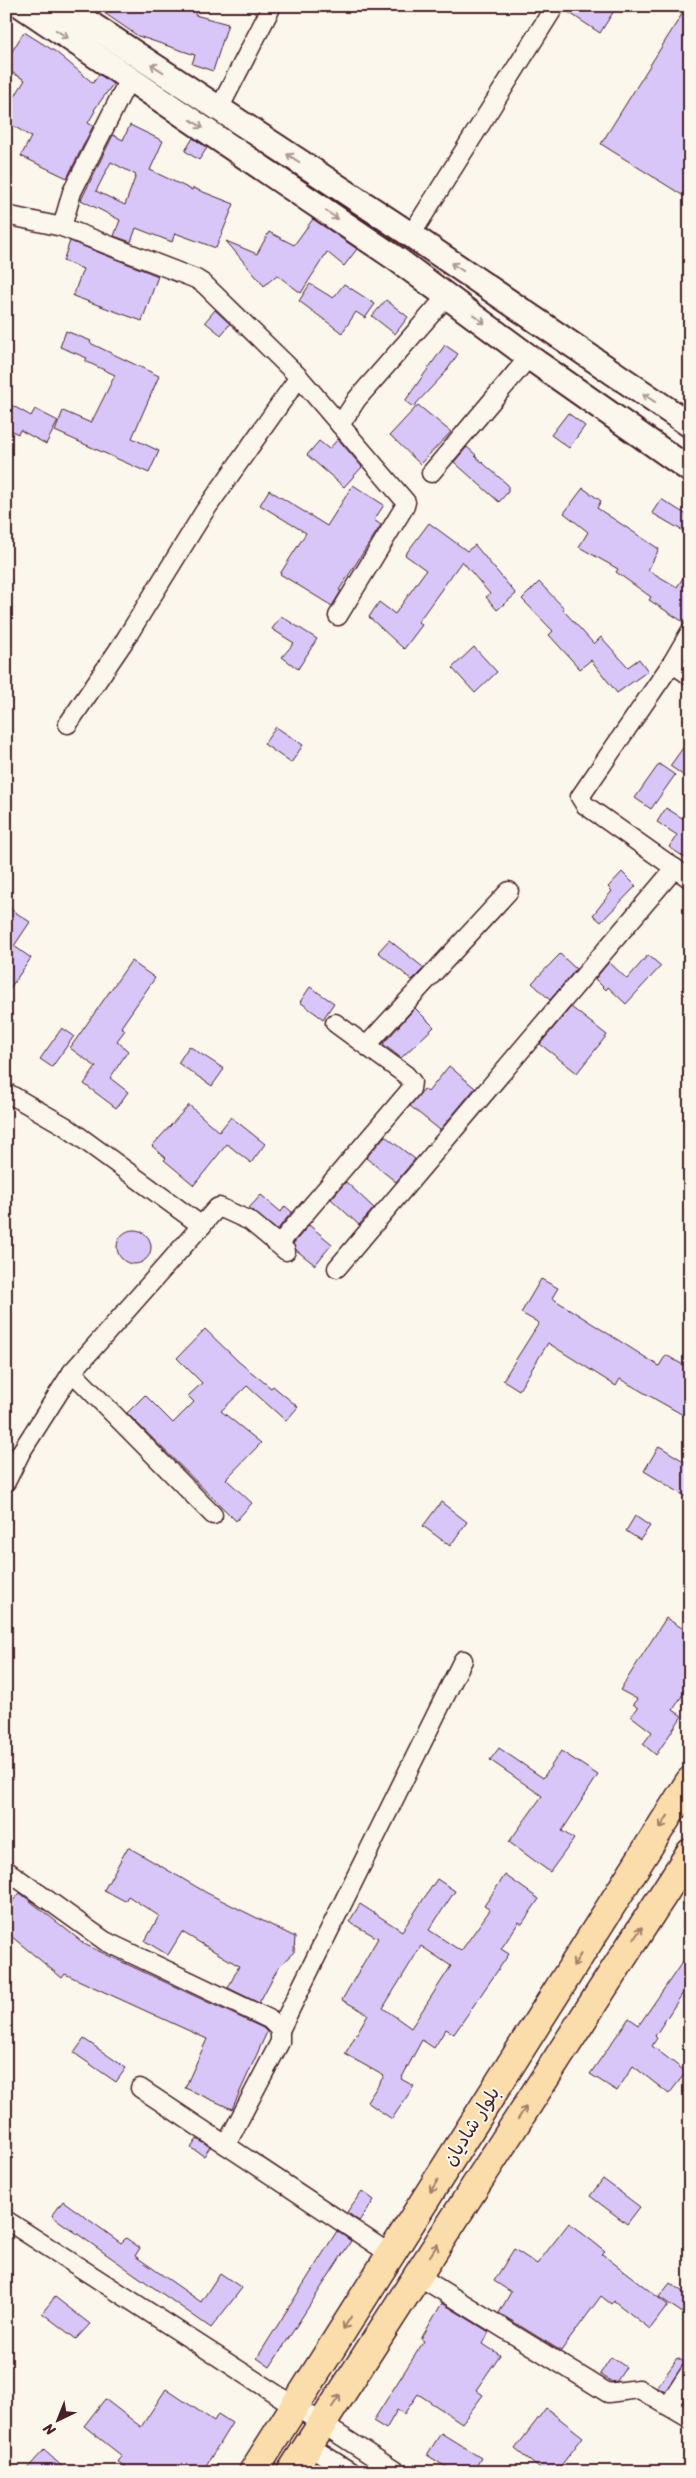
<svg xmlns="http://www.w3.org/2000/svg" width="696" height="2478" font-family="Sriracha,'Playpen Sans Arabic',sans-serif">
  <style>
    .building { fill: #d7c6f7; stroke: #4a1f2b; fill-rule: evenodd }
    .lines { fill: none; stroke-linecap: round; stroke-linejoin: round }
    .street-casing { stroke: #4a1f2b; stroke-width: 21 }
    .secondary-casing { stroke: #4a1f2b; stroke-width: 28 }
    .primary-casing { stroke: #4a1f2b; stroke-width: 31 }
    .street { stroke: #fbf7ec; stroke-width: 18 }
    .secondary { stroke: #fbf7ec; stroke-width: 24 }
    .primary { stroke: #faddab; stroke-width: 28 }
    .oneway { stroke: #ab9695 }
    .oneway2 { stroke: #a27e6b }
    .labels { text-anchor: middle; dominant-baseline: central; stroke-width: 4; stroke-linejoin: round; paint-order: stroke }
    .street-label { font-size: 19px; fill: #4a1f2b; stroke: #fbf7ec }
  </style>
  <rect width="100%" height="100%" fill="#fbf7ec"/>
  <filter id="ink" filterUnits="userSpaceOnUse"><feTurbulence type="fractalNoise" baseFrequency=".02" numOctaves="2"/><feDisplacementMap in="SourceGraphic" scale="10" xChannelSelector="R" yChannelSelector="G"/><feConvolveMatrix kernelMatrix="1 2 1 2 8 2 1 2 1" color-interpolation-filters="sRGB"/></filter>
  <g filter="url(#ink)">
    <!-- building -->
    <g class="building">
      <path d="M94,6H197L195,15L228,24L213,71L192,64L195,55L138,36Z"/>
      <path d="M566,6H617L600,33L565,10Z"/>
      <path d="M687,6H690V200L601,144Z"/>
      <path d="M24,32L56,52L93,83L99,74L113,84L94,110L95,111L88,123L93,126L67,178L21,156L31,137L6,121V111L25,80L6,69V61Z"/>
      <path d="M130,125L163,141L150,170L192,190L193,188L234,204L216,248L175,233L172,242L136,228L131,242L114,236L120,220L81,200L113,135L123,140ZM111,162L136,175L125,205L96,191Z"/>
      <path d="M193,138L207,148L199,160L185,151Z"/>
      <path d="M313,219L357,249L344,266L327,252L301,293L277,275L264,286L226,241L257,254L269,232L294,245Z"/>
      <path d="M70,241L158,276L142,321L73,296L83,269L63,261Z"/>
      <path d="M310,284L333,298L344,284L375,304L365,318L356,312L342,333L299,301Z"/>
      <path d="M386,300L408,317L395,334L372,316Z"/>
      <path d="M215,310L230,324L221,335L205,322Z"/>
      <path d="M66,331L91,341L90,343L159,376L132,438L159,451L149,473L55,431L63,411L91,423L115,375L85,361L87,358L60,347Z"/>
      <path d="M445,345L458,354L445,373L413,407L405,401Z"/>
      <path d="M6,402L31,416L35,409L58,421L46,444L20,430L18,434L6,428Z"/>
      <path d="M418,405L451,432L420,464L390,435Z"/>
      <path d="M568,413L585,426L569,448L551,435Z"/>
      <path d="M338,439L362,467L344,487L307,455L319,441L329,449Z"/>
      <path d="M467,447L476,455L475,456L508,485V492L499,502L454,462Z"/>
      <path d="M353,485L384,505L374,520L381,525L339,590L341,591L332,606L280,574L306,533L260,505L269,490L327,526Z"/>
      <path d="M583,488L601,501L597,508L659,549L648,570L677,587L690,567V621L685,623L649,600L651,597L616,572L618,569L579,547L588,532L564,513Z"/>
      <path d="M661,499L690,517V535L652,513Z"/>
      <path d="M429,523L467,551L475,545L516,594L497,610L486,597L490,594L462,561L418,622L422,625L404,649L369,617L379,602L395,614L426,570L405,555Z"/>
      <path d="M539,582L564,608L563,610L594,644L601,637L628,667L639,659L648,671L617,693L591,660L580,669L549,635L553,631L522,599Z"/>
      <path d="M281,616L317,639L298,669L282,657L294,643L272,629Z"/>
      <path d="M474,647L497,672L475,693L452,668Z"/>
      <path d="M276,727L303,745L291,763L264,744Z"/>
      <path d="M690,738V780L670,766Z"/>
      <path d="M659,764L675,775L651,809L635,798Z"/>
      <path d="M666,808L687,821L690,817V861L669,847L677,835L657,822Z"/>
      <path d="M622,872L636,886L601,922L593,915L612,891L608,887Z"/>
      <path d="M6,906L30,922L14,946L31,958L6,994Z"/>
      <path d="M389,940L424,968L412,980L378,952Z"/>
      <path d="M560,954L576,969L550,1000L532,983Z"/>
      <path d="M648,955L661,966L626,1004L608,987L606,990L595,979L609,962L627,979Z"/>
      <path d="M131,961L155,978L121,1027L125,1030L117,1041L128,1051L110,1078L128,1092L116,1108L84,1084L96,1067L70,1048Z"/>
      <path d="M310,987L334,1003L323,1019L300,1002Z"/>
      <path d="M571,1007L607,1035L577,1073L540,1044Z"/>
      <path d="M415,1008L434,1027L401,1058L383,1044Z"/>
      <path d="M62,1028L74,1036L52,1067L40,1059Z"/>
      <path d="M189,1046L224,1069L212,1086L178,1063Z"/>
      <path d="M449,1066L475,1088L440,1130L410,1106L424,1089L428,1092Z"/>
      <path d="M189,1105L219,1132L231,1117L265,1144L251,1163L227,1144L194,1185L164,1160L166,1158L152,1146Z"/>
      <path d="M385,1136L415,1159L396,1182L366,1158Z"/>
      <path d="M346,1182L374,1208L359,1225L331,1199Z"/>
      <path d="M261,1195L281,1212L285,1206L292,1212L277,1230L249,1208Z"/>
      <path d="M309,1225L332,1244L315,1265L296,1250L293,1244Z"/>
      <circle cx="134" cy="1247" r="17"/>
      <path d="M541,1279L558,1288L552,1298L659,1366L666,1355L690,1369V1419L620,1379L616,1386L548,1343L519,1390L503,1380L539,1323L521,1313Z"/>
      <path d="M205,1329L239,1362L271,1388L273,1386L298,1407L286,1421L247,1386L221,1411L261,1443L226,1479L252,1503L236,1521L127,1413L145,1395L173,1423L194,1402L188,1396L202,1383L177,1358Z"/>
      <path d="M659,1446L690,1465V1499L644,1471Z"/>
      <path d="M441,1502L467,1522L450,1546L423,1526Z"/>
      <path d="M635,1516L650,1526L640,1540L626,1531Z"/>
      <path d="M666,1618L690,1633V1683L673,1710L682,1716L656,1755L643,1744L652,1732L631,1716L638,1708L633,1704L637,1699L620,1690Z"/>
      <path d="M499,1748L543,1778L561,1751L598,1775L562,1831L574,1839L550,1872L509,1842L542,1796L490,1760Z"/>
      <path d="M128,1847L207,1893L295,1937L294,1952L279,1966L259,2003L228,1988L239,1966L182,1932L168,1955L145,1941L159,1916L128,1896L125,1901L104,1890Z"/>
      <path d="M505,1875L539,1899L522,1924L519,1922L501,1949L509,1954L454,2034L446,2029L434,2048L422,2040L401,2079L414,2086L392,2119L367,2102L384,2076L345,2054L368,2014L342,2000L378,1938L349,1922L360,1904L402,1931L437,1879L455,1891L429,1930L461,1951L490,1910L484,1906ZM421,1946L451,1966L411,2028L383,2008Z"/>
      <path d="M20,1893L86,1945L263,2028L267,2032L232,2109L185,2088L207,2039L65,1974L62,1978L6,1932V1908Z"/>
      <path d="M690,1951V1982L655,2036L657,2038L652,2046L686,2072L669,2094L633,2066L617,2091L590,2074L629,2018L639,2025Z"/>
      <path d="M84,2039L126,2068L116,2082L74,2053Z"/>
      <path d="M197,2139L210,2147L204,2156L191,2148Z"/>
      <path d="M603,2179L640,2207L627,2224L590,2196Z"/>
      <path d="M362,2191L374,2200L359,2221L347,2212Z"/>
      <path d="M63,2201L121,2243L126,2238L140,2248L135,2256L201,2302L220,2273L242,2288L211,2328L52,2216Z"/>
      <path d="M569,2223L605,2251L602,2254L668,2305L650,2329L614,2301L611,2304L601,2296L561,2351L499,2313L511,2292L494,2281L514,2249L537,2264Z"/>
      <path d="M337,2231L351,2241L270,2367L257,2358Z"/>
      <path d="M670,2283L690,2297V2318L659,2297Z"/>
      <path d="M55,2297L90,2324L76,2339L42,2313Z"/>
      <path d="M442,2303L489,2332L483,2344L500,2355L476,2390L483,2395L462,2423L418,2394L404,2414L397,2410L386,2429L373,2421L424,2341L421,2339Z"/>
      <path d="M611,2357L626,2367L617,2381L612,2382L600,2374Z"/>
      <path d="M678,2358L685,2363L665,2392L657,2387Z"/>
      <path d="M166,2389L214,2421L218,2414L232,2423L202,2472H133L118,2462L122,2456L84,2426L105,2399L141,2427Z"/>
      <path d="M546,2408L583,2437L556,2472H544L515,2449Z"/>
      <path d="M441,2433L481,2458L473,2472H454L427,2455Z"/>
      <path d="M44,2450L68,2472H24Z"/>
    </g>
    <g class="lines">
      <defs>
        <g id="street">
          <path d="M219,109L272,6"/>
          <path d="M6,215L62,227L196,279L204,284L299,377L406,502L405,506L338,616"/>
          <path d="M62,227L72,192L129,79"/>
          <path d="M411,235L555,6"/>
          <path d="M340,425L357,399L447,296"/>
          <path d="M431,473L529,357"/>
          <path d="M690,632L672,663L580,797L585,805L690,879"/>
          <path d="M672,663L690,676"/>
          <path d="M68,724L125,640L204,512L299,377"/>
          <path d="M367,1045L509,891"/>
          <path d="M6,1092L65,1126L202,1226"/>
          <path d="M279,1244L411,1089L412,1082L406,1075L335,1023"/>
          <path d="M337,1268L675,868"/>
          <path d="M72,1372L213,1515"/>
          <path d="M6,1482L21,1452L72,1372L217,1208L219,1207L250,1221L286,1251"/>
          <path d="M6,1870L105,1941L269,2019L280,2030V2042L226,2145"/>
          <path d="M280,2030L463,1660"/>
          <path d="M140,2088L390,2254"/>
          <path d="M6,2220L397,2472"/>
          <path d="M417,2275L608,2393L639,2389L690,2419"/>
          <path d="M668,2406L690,2372"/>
          <path d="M308,2445L351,2472"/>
        </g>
        <g id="secondary">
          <path d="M22,6L398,260L529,357L690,470"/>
          <path d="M63,6L411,235L690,425"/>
        </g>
        <g id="primary">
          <path d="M253,2472L690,1781"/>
          <path d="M291,2472L690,1853"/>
        </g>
      </defs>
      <!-- street casing -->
      <use href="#street" class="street-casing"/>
      <!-- secondary casing -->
      <use href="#secondary" class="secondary-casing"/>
      <!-- primary casing -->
      <use href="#primary" class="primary-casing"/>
      <!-- street -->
      <use href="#street" class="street"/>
      <!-- secondary -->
      <use href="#secondary" class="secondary"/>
      <!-- primary -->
      <use href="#primary" class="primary"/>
    </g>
    <!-- one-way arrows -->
    <defs><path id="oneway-shaft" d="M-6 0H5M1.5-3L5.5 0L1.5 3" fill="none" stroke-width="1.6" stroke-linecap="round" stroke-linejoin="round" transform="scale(1.25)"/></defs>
    <g class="oneway">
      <use href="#oneway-shaft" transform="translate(62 34) rotate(34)"/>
      <use href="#oneway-shaft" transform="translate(157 68) rotate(-147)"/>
      <use href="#oneway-shaft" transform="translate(197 124) rotate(33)"/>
      <use href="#oneway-shaft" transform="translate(293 158) rotate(-147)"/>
      <use href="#oneway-shaft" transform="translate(332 215) rotate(34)"/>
      <use href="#oneway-shaft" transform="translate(457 267) rotate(-146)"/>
      <use href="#oneway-shaft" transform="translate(479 319) rotate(37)"/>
      <use href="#oneway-shaft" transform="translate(649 398) rotate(-146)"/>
    </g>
    <g class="oneway2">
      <use href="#oneway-shaft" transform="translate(664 1822) rotate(122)"/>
      <use href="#oneway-shaft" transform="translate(638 1933) rotate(-57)"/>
      <use href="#oneway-shaft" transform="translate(577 1960) rotate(122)"/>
      <use href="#oneway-shaft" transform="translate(522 2113) rotate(-57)"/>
      <use href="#oneway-shaft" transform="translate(434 2186) rotate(122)"/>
      <use href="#oneway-shaft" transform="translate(434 2250) rotate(-57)"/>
      <use href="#oneway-shaft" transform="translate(347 2323) rotate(122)"/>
      <use href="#oneway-shaft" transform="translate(336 2401) rotate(-57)"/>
    </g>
  </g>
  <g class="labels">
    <!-- street labels -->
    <g class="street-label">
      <text transform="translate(471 2126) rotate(-58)">بلوار شادیان</text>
    </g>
  </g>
  <!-- margin -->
  <rect width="696" height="2478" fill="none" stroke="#fbf7ec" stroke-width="25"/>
  <rect x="12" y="12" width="671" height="2453" fill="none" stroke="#4a1f2b" stroke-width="2" filter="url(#ink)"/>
  <!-- north arrow -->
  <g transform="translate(58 2420) rotate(223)" stroke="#fbf7ec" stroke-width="4" paint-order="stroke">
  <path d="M0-4L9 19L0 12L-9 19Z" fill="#4a1f2b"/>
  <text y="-8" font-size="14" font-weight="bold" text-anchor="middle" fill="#4a1f2b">N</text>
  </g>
</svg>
